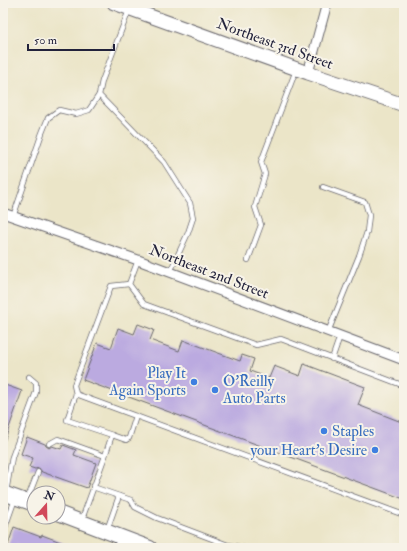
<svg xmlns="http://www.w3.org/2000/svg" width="407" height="551" font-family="'IM FELL Double Pica',serif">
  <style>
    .building { fill: #bbaae0 }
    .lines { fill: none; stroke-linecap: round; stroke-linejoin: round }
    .lane-casing { stroke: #68666c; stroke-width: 6 }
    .street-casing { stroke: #68666c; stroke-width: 11 }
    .secondary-casing { stroke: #68666c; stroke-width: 15 }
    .primary-casing { stroke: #68666c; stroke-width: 16 }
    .lane { stroke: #fff; stroke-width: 4.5 }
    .street { stroke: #fff; stroke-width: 9 }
    .secondary { stroke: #fff; stroke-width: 13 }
    .primary { stroke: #fff; stroke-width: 14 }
    .shop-dot { fill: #3f7fe0; stroke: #f7f3e8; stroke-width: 1.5 }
    .labels { text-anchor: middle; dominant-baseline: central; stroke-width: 4; stroke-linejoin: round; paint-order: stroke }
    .street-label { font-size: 15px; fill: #22223b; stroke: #f7f3e8 }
    .shop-label { font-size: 15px; fill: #366cbe; stroke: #f7f3e8; text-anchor: end }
  </style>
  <rect width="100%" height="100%" fill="#f7f3e8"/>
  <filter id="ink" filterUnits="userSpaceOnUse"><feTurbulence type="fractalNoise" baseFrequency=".025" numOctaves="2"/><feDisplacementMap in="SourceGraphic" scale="8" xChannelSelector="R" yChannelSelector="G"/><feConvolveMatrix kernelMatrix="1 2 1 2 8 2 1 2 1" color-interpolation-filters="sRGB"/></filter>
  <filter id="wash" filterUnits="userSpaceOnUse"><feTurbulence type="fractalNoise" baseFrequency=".012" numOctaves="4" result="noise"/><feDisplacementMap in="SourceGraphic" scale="16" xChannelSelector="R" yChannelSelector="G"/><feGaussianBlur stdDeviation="0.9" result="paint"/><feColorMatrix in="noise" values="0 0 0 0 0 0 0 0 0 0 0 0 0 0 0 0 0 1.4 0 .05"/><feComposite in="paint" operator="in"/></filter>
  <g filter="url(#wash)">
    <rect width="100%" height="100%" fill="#ebe5c8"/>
    <g id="blocks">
      <!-- building -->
      <g class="building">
        <path d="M138,324L154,330L150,340L179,351L183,340L240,361L242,355L254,359L250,371L269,378L274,366L300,376L304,364L365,387L358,405L404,423V499L83,380L97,343L111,348L118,328L134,334Z"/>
        <path d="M5,385L22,391L4,442L3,441V390Z"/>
        <path d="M27,437L45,444L46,446L49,448L52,446L61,449L63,445L76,450L74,455L96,463L87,488L42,472L39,468L35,469L29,467L33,458L21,454Z"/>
        <path d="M14,527L41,537L42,535L74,547V548H7Z"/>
      </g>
    </g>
  </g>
  <g filter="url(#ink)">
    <use href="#blocks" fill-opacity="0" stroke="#68666c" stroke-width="1"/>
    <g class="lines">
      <defs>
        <g id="lane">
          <path d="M129,10L102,81L99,95L164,162L190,203L193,218L188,233L170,272"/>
          <path d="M323,187L365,202L369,215L367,232L359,256L328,332"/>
          <path d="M13,217L42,133L48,118L59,110L76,114L89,110L99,95"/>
          <path d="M138,260L129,284L144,304L256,345L281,339L402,385L404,388"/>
          <path d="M248,260L261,225L255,207L265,174L261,162L296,70"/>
          <path d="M332,359L340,336"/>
          <path d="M76,394L74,385L111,286L129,284"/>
          <path d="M112,435L126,440L129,438L136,416"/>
          <path d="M49,444L58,439L105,456L82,519"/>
          <path d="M105,456L112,435L67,420L76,394L404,515"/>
          <path d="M93,487L119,496L107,530"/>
          <path d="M6,492L12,457L36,392V383L29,377"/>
          <path d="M119,496L131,500L135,507L157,518L228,545L244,548"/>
          <path d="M27,500L38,472"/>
          <path d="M3,533L15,499"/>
          <path d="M115,548L120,539"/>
        </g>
        <g id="street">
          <path d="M308,73L327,3"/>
          <path d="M3,213L138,260L404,360"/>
        </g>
        <path id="secondary" d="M114,3L308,73L404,105"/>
        <g id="primary">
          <path d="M3,493L34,504"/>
          <path d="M58,513L150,548"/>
        </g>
      </defs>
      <!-- lane casing -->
      <use href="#lane" class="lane-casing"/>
      <!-- street casing -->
      <use href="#street" class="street-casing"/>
      <!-- secondary casing -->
      <use href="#secondary" class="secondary-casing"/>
      <!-- primary casing -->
      <use href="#primary" class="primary-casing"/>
      <!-- lane -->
      <use href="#lane" class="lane"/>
      <!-- street -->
      <use href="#street" class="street"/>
      <!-- secondary -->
      <use href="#secondary" class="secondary"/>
      <!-- primary -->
      <use href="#primary" class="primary"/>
    </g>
  </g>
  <!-- markers -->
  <g class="shop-dot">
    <circle cx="194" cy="382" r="4"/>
    <circle cx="215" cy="390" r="4"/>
    <circle cx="324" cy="431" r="4"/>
    <circle cx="375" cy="450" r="4"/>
  </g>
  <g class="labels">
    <!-- street labels -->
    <g class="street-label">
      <text transform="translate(275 44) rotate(20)">Northeast 3rd Street</text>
      <text transform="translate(209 272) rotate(21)">Northeast 2nd Street</text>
    </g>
    <!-- shop labels -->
    <g class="shop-label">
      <text x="186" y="373">Play It<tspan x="186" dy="17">Again Sports</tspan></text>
      <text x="223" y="381" text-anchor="start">O'Reilly<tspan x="223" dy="17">Auto Parts</tspan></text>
      <text x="332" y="431" text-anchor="start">Staples</text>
      <text x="367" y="450">your Heart's Desire</text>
    </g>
  </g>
  <!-- margin -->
  <rect width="407" height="551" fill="none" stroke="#f7f3e8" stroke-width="16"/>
  <!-- north arrow -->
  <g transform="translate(46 505) rotate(20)"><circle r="19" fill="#f7f3e8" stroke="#a29fa3"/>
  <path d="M0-3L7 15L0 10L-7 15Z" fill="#d1495b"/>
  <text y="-6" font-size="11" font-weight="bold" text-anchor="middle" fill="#22223b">N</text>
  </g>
  <!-- scale -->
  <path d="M28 44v6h86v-6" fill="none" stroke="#22223b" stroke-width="2"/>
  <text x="34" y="44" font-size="12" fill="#22223b" stroke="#f7f3e8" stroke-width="3" paint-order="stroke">50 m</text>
</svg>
